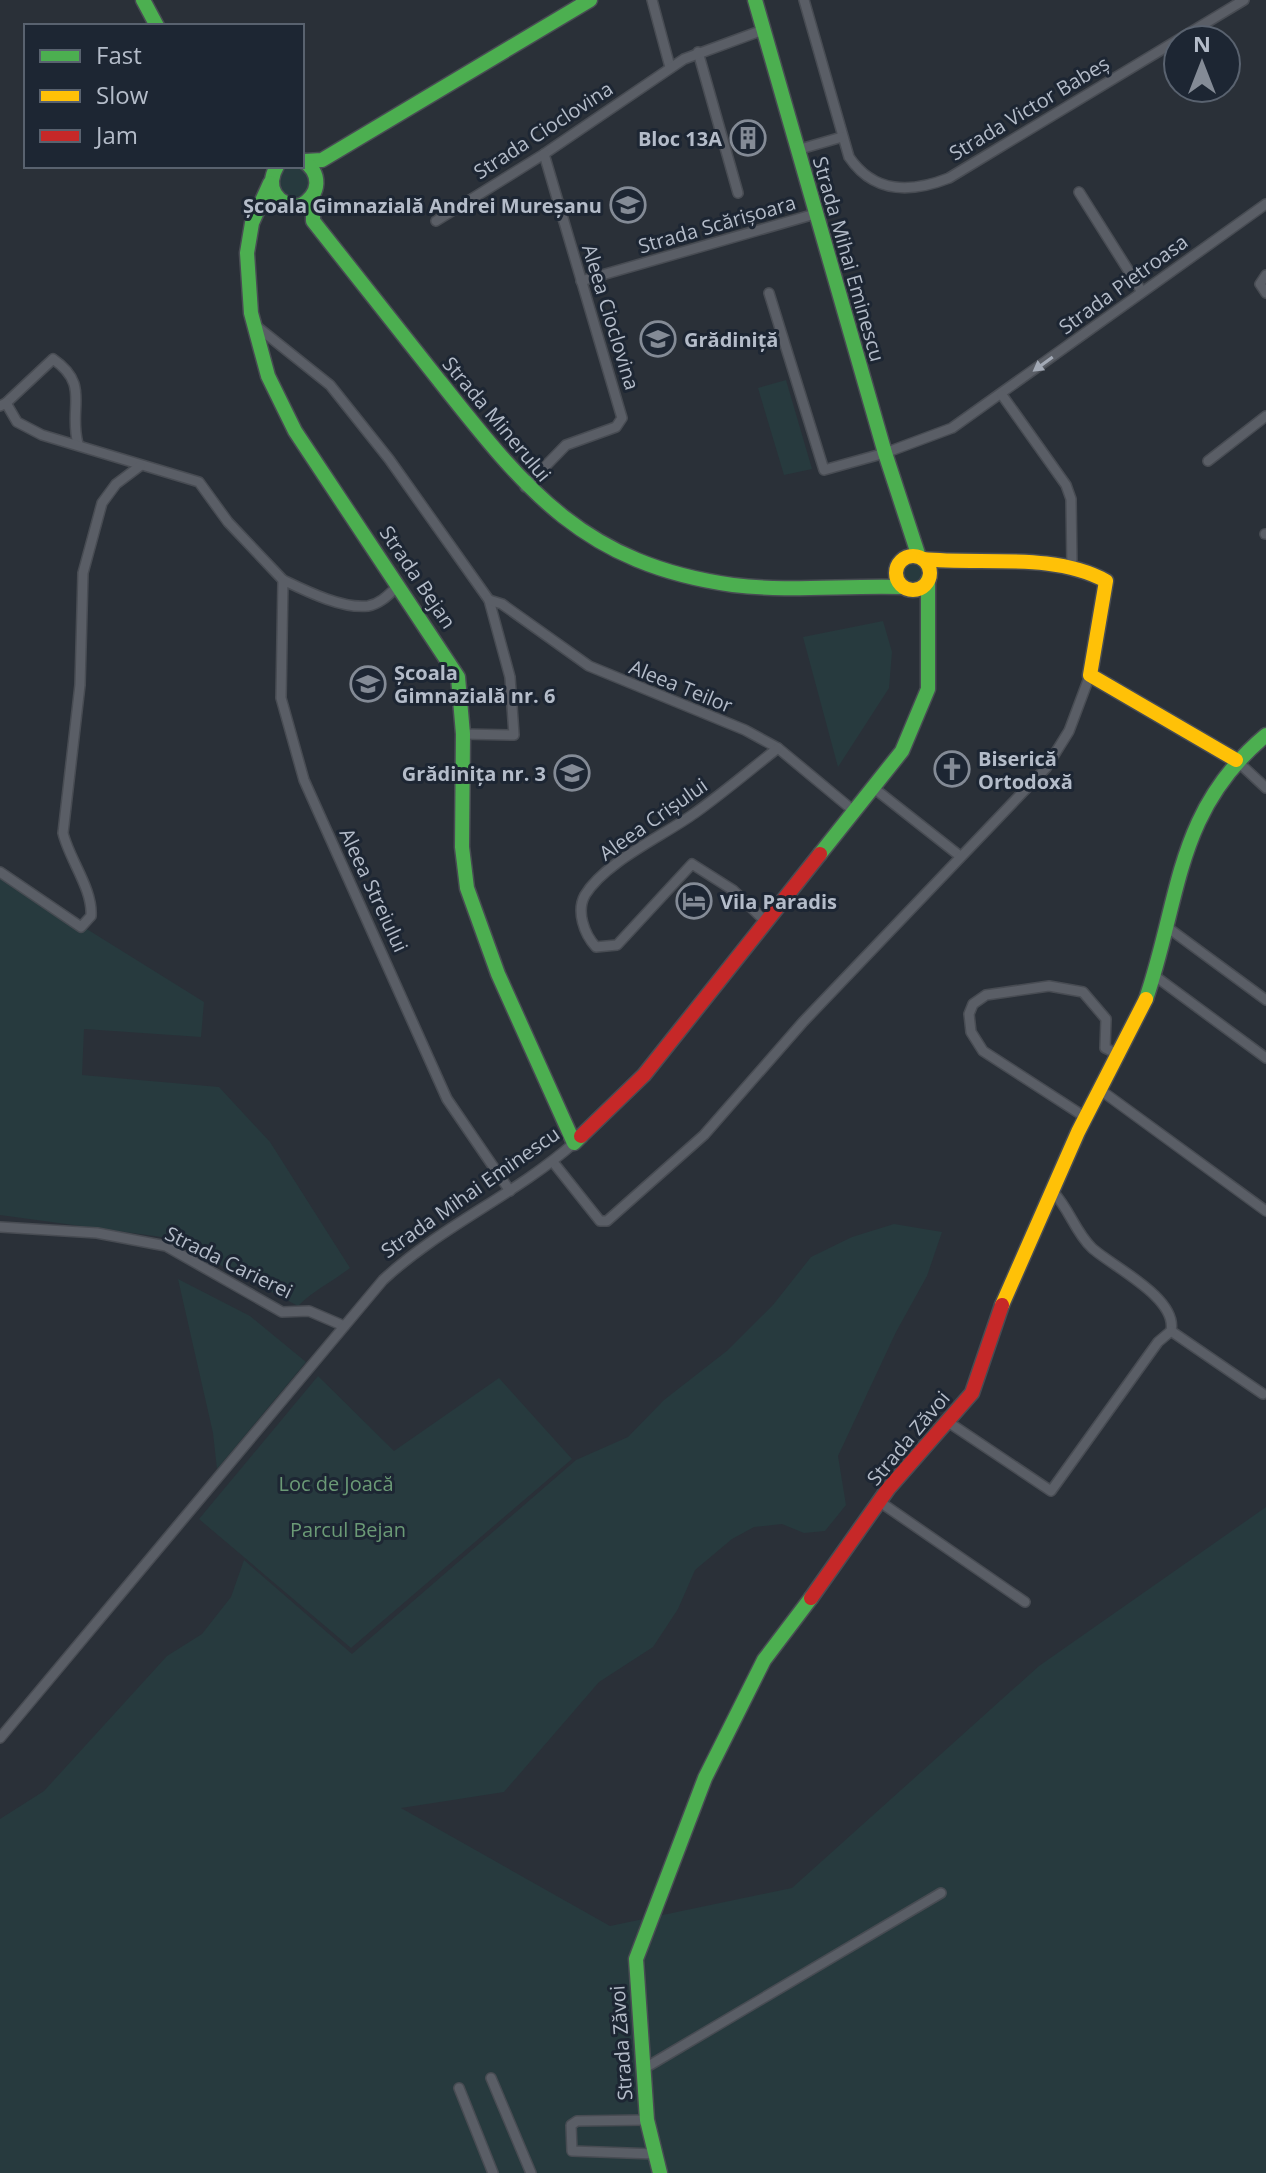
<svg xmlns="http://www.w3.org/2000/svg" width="1266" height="2173" font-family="'Open Sans',sans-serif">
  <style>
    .green { fill: #273a3e }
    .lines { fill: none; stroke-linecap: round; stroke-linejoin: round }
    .street-casing { stroke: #484c53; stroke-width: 12 }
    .fast-casing { stroke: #484c53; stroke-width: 17 }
    .slow-casing { stroke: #484c53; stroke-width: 17 }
    .jam-casing { stroke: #484c53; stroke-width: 17 }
    .street { stroke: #5a5e66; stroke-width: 9 }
    .fast { stroke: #4caf50; stroke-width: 14 }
    .slow { stroke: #ffc107; stroke-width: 14 }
    .jam { stroke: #c62828; stroke-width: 14 }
    .oneway { fill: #a2a9b5 }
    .labels { text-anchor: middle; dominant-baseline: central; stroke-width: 6; stroke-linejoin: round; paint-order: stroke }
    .street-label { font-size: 20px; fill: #b4bcc9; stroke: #1d2633 }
    .poi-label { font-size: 20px; font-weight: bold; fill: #b4bcc9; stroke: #1d2633; text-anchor: start }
    .park-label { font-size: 20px; fill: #6b9a76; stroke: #1d2633 }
  </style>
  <rect width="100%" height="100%" fill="#2a3038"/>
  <!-- green -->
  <g class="green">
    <circle cx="294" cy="182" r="17"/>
    <path d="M786,380L812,469L784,475L758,388Z"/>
    <circle cx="913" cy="573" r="9"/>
    <path d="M883,621L892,652L889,688L838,767L803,637Z"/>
    <path d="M0,875L204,1002L201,1037L84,1029L82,1075L219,1087L270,1142L350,1268C332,1282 314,1290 298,1306L169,1238L0,1215Z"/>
    <path d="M894,1224L942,1232L927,1276L896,1332L838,1456L846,1505L825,1531L804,1533L782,1524L754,1527L732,1539L695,1570L678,1609L653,1647L599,1682L504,1792L401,1808L610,1926L792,1888L1039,1666L1266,1507V2173H0V1819L44,1791L167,1656L202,1634L231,1597L244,1560L352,1654L576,1460L628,1437L664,1400L728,1350L773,1305L811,1257L852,1237Z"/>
    <path d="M178,1279L250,1316L306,1362L217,1469L213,1433Z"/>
    <path d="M318,1376L394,1451L499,1378L572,1459L351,1648L199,1519Z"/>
  </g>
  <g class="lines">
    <defs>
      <g id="street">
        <path d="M652,0L670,67"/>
        <path d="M804,0L849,157C874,194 911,193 949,178L1244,0"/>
        <path d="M698,52L738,193"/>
        <path d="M797,150L842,137"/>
        <path d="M1079,192L1142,292"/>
        <path d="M436,221L544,154L684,59L763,30"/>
        <path d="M1266,275L1260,284L1266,293"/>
        <path d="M581,281L815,214"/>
        <path d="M769,293L824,470L885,453L952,428L1266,204"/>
        <path d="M255,325L330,385L389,459L489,600L510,677L514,735L463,734"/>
        <path d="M1002,395L1066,485L1071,499L1072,568"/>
        <path d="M6,403L53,359C91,385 68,407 78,444"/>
        <path d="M0,406L6,403L17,422L42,435L199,482L228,522L283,580"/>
        <path d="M1208,461L1266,416"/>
        <path d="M525,487L566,445L616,427L622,418L544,154"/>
        <path d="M1265,534H1266"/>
        <path d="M399,585C390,593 381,604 368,606C342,609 306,591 283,580L281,698L304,780L447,1099L510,1191"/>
        <path d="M489,600L502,604L589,666L745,730L778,748L855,812"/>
        <path d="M1236,760L1266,788"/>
        <path d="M875,789L960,856"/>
        <path d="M0,872L81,927L91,916C93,889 69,859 63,833L80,685L83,573L102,503L116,484L140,466"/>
        <path d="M765,921L733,890L692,864L617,945L596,947C584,934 576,911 585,895C605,862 663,836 695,813C723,793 750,770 778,748"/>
        <path d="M1167,927L1266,1000"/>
        <path d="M1155,976L1266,1058"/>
        <path d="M1099,1089L1266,1211"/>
        <path d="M1085,1117L983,1051L971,1032L969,1014L973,1004L986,995L1049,986L1083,992L1106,1019L1105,1048L1120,1055"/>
        <path d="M553,1162L600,1221H607L704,1135L803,1022L1046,768L1069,731L1090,675"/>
        <path d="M1053,1192C1069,1208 1075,1232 1092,1248C1113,1267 1178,1298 1171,1331L1263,1394"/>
        <path d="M0,1227L97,1233L166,1246L282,1312L309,1311L344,1326"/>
        <path d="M948,1422L1051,1491L1158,1342L1171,1331"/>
        <path d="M880,1502L1025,1602"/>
        <path d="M0,1738L383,1280C441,1226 515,1195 574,1143"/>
        <path d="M645,2068L941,1893"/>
        <path d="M491,2078L531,2173"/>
        <path d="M459,2088L493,2173"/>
        <path d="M647,2120L577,2121L571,2125L572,2151L655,2154"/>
      </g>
      <g id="fast">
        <path d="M143,0L157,26"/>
        <path d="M755,0L885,453L919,557"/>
        <path d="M305,161L322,160L590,0"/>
        <path d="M277,166C265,187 276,205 300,206C321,194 322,173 302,160"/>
        <path d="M270,183L252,223L247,253L251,313L268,376L295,431L458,677L463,734L462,847L467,888L498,974L574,1143L581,1136"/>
        <path d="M313,197V221C355,274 396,326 438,379C525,489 583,564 733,585C789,592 846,585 903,587"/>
        <path d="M820,854L902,751L928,689V580"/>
        <path d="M1146,999C1181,896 1175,811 1266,735"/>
        <path d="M660,2173L647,2120L636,1959L705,1778L764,1660L811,1598"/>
      </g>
      <g id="slow">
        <circle cx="913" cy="573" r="17"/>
        <path d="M923,559C981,565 1054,552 1106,581L1090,675L1236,760"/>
        <path d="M1002,1305L1078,1132L1146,999"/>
      </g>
      <g id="jam">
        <path d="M581,1136L644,1075L820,854"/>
        <path d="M811,1598L888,1489L972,1393L1002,1305"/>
      </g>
    </defs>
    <!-- street casing -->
    <use href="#street" class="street-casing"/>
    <!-- fast casing -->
    <use href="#fast" class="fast-casing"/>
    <!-- slow casing -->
    <use href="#slow" class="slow-casing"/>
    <!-- jam casing -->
    <use href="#jam" class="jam-casing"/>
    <!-- street -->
    <use href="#street" class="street"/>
    <!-- fast -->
    <use href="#fast" class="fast"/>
    <!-- slow -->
    <use href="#slow" class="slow"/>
    <!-- jam -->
    <use href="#jam" class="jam"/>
  </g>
  <!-- one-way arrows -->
  <defs><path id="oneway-solid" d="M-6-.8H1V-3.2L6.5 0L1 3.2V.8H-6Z" transform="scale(2)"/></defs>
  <use class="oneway" href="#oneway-solid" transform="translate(1043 364) rotate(144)"/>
  <!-- icons -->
  <defs>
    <symbol id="building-ring" viewBox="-11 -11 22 22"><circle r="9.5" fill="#1d2633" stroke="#848b96" stroke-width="1.5"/><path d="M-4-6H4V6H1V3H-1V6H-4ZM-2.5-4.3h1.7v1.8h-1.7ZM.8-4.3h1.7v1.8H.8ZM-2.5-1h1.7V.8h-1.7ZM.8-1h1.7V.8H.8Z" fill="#848b96"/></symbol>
    <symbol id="school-ring" viewBox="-11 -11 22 22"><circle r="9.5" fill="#1d2633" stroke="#848b96" stroke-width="1.5"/><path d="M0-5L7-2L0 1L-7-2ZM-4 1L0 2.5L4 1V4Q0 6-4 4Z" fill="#848b96"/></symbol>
    <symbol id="church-ring" viewBox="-11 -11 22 22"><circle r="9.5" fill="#1d2633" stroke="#848b96" stroke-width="1.5"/><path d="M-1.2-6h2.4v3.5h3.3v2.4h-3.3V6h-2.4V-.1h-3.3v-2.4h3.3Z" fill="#848b96"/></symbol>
    <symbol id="hotel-ring" viewBox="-11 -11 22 22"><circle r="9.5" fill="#1d2633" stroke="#848b96" stroke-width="1.5"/><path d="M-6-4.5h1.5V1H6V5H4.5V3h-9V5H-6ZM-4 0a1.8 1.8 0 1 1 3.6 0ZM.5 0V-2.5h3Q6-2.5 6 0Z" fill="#848b96"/></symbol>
  </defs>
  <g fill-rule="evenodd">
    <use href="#building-ring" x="728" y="118" width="40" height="40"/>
    <use href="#school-ring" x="608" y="185" width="40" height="40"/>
    <use href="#school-ring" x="638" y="319" width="40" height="40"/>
    <use href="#school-ring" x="348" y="664" width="40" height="40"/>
    <use href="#church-ring" x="932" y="749" width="40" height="40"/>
    <use href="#school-ring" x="552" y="753" width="40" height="40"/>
    <use href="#hotel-ring" x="674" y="881" width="40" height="40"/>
  </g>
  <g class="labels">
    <!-- street labels -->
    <g class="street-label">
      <text transform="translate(1029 108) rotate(-31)">Strada Victor Babeș</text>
      <text transform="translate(543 130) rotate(-33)">Strada Cioclovina</text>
      <text transform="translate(717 224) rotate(-16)">Strada Scărișoara</text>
      <text transform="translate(849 259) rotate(74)">Strada Mihai Eminescu</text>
      <text transform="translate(1123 284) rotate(-36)">Strada Pietroasa</text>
      <text transform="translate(611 317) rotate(73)">Aleea Cioclovina</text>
      <text transform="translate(497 419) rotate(50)">Strada Minerului</text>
      <text transform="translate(418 577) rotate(56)">Strada Bejan</text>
      <text transform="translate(681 686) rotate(22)">Aleea Teilor</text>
      <text transform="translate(653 819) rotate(-35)">Aleea Crișului</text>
      <text transform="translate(374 890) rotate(65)">Aleea Streiului</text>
      <text transform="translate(470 1192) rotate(-35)">Strada Mihai Eminescu</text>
      <text transform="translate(229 1262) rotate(26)">Strada Carierei</text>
      <text transform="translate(908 1438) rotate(-50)">Strada Zăvoi</text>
      <text transform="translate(621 2043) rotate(-94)">Strada Zăvoi</text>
    </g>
    <!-- poi labels -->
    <g class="poi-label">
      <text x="722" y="138" text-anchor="end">Bloc 13A</text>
      <text x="602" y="205" text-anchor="end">Școala Gimnazială Andrei Mureșanu</text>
      <text x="684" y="339">Grădiniță</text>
      <text x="394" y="672">Școala<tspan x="394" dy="23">Gimnazială nr. 6</tspan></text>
      <text x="978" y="758">Biserică<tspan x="978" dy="23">Ortodoxă</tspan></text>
      <text x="546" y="773" text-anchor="end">Grădinița nr. 3</text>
      <text x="720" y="901">Vila Paradis</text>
    </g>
    <!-- park labels -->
    <g class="park-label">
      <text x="336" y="1483">Loc de Joacă</text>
      <text x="348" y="1529">Parcul Bejan</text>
    </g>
  </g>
  <!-- legend -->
  <rect x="24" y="24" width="280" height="144" fill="#1d2633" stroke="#59626f" stroke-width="2"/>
  <rect x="40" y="50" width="40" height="12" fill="#4caf50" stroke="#59626f" stroke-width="2"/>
  <text x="96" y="64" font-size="24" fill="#b4bcc9">Fast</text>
  <rect x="40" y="90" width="40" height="12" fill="#ffc107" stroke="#59626f" stroke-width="2"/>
  <text x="96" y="104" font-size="24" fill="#b4bcc9">Slow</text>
  <rect x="40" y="130" width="40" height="12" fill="#c62828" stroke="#59626f" stroke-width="2"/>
  <text x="96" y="144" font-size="24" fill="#b4bcc9">Jam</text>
  <!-- north arrow -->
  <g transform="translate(1202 64)"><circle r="38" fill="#1d2633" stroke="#59626f" stroke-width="2"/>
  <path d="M0-6L14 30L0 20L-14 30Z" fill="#848b96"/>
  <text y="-12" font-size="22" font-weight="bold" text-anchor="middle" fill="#b4bcc9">N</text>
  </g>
</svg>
